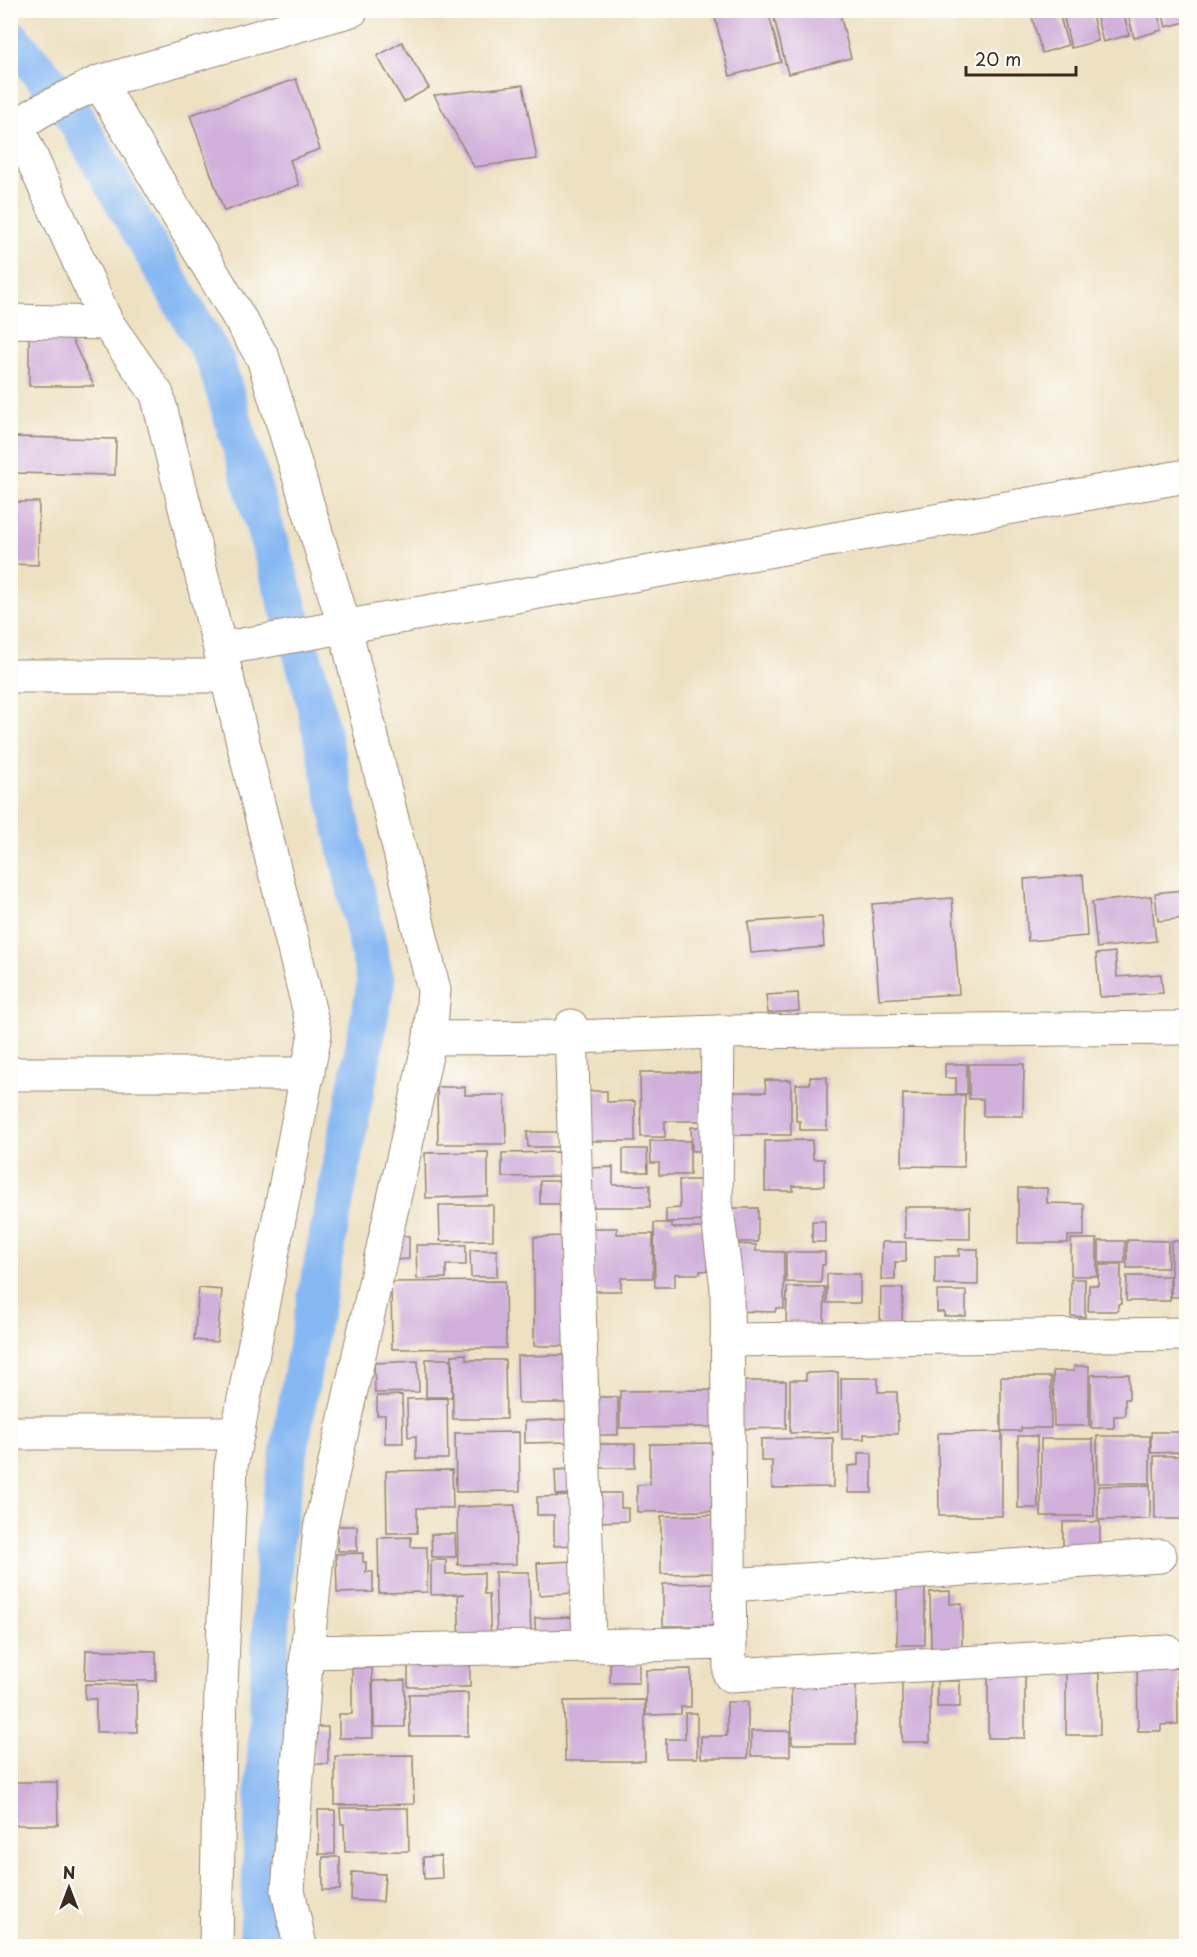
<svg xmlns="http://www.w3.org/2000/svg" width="1197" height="1957" font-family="'Playpen Sans',sans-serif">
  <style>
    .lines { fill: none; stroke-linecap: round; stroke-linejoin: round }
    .canal { stroke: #86b8f3; stroke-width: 38 }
    .building { fill: #d1b0db }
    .minor-casing { stroke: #948670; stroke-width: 35 }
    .minor { stroke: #fff; stroke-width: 33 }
  </style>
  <rect width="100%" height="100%" fill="#fdfcf7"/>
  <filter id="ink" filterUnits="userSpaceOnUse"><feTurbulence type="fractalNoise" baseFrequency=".0167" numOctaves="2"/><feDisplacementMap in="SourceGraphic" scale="12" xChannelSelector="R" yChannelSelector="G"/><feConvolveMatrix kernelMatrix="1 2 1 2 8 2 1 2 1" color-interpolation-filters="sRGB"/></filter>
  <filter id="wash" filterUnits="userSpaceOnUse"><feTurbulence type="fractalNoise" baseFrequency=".008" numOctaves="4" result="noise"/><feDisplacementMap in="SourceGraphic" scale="24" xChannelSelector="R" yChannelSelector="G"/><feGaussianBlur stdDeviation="1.35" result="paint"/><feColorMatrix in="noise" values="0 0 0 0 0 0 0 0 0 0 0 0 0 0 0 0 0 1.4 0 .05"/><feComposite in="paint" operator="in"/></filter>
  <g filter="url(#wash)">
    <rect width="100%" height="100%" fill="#eee1c2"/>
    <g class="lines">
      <!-- canal -->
      <path class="canal" d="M10,37L65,101L216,362L311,685L376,983L305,1357L275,1536L258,1946"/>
    </g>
    <g id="blocks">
      <!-- building -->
      <g class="building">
        <path d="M713,10H768L781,62L730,76Z"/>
        <path d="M801,10H839L851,58L788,74L774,18Z"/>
        <path d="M1030,10H1058L1068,45L1042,53Z"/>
        <path d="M1062,10H1091L1098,41L1071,48Z"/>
        <path d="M1095,10H1123L1129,35L1103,42Z"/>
        <path d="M1127,10H1157L1162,30L1134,38Z"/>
        <path d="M1162,10H1186V22L1166,27Z"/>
        <path d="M402,42L429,88L404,102L377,56Z"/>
        <path d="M296,79L320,149L290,160L299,185L224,211L190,115Z"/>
        <path d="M523,85L537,159L474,167L434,95Z"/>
        <path d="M69,333L94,386H29V334Z"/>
        <path d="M10,437L116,439L115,475L10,473Z"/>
        <path d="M10,502H39L38,565L10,564Z"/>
        <path d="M1083,875L1087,936L1028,941L1024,879Z"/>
        <path d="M1183,890L1186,918L1158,921L1155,893Z"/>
        <path d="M1151,896L1156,941L1097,948L1092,902Z"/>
        <path d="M952,898L959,994L879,999L872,904Z"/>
        <path d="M822,917L824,947L751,953L748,922Z"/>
        <path d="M1115,952L1117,977L1161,974L1163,993L1100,997L1096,954Z"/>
        <path d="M798,993L799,1011L768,1013L766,995Z"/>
        <path d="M945,1064H967V1094H956V1078H945Z"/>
        <path d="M969,1064H1024L1023,1116H983V1099H969Z"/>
        <path d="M640,1072H707V1121H665V1137H641Z"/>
        <path d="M810,1077H827V1130H800V1121H796V1084H810Z"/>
        <path d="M765,1080H791V1135H729V1092H766Z"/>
        <path d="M437,1087H465V1095H505L506,1144H438Z"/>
        <path d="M582,1091H607V1102L635,1101V1141H582Z"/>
        <path d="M903,1094L965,1095L964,1167L902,1166Z"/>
        <path d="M691,1127H710V1151H692Z"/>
        <path d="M527,1132H562V1147H528Z"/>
        <path d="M812,1140L813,1159H824V1186H793V1191H765V1141Z"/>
        <path d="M650,1141H690V1175H659V1163H651Z"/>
        <path d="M623,1149H647L648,1172H623Z"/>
        <path d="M488,1152V1196L426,1198L425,1153Z"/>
        <path d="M563,1152V1176L502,1177V1153Z"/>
        <path d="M613,1167V1185H650V1207H589V1168Z"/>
        <path d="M679,1180H701L710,1221L666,1222V1209L680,1208Z"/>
        <path d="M540,1181H566L567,1204H540Z"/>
        <path d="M1018,1188H1047V1203L1084,1204V1236H1068V1243H1018Z"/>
        <path d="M439,1205H493V1240L440,1241Z"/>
        <path d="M905,1207H970V1239L905,1238Z"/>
        <rect x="732" y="1208" width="26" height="34"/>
        <rect x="812" y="1221" width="13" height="21"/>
        <path d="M654,1223H672V1228H711L712,1270L700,1271V1274H675V1287H655Z"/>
        <path d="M593,1228H617V1234H653V1278H621V1291H594Z"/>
        <path d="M395,1236H409V1259L395,1260Z"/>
        <path d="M566,1236L567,1346H534V1237Z"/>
        <rect x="1071" y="1239" width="26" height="37"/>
        <path d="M1127,1240L1168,1241V1268H1127Z"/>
        <rect x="1099" y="1241" width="26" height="22"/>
        <rect x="1171" y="1241" width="15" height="56"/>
        <path d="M882,1242H906V1262H895V1280H881Z"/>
        <path d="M735,1244L756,1245V1251L784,1252V1309L776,1308L775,1312L734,1311Z"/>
        <path d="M416,1245H466V1265H446V1278L417,1279Z"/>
        <path d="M959,1249H978V1285L935,1284V1256H959Z"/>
        <path d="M470,1250H497V1277H471Z"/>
        <path d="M786,1252H825V1265H822L821,1283L786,1282Z"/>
        <path d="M1099,1265H1121V1304H1118V1311H1088L1089,1285H1098Z"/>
        <rect x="827" y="1274" width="33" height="29"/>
        <path d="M1127,1276H1170V1301H1126Z"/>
        <path d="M1071,1279H1085V1317L1071,1316Z"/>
        <path d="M505,1281L506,1348L392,1349L391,1282Z"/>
        <path d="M787,1287H825L824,1328H786Z"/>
        <path d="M199,1288L222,1290L217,1342L194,1340Z"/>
        <path d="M881,1288H903L902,1326L880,1325Z"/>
        <path d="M937,1291H966V1316H944V1312H937Z"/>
        <path d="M466,1354V1360H505L506,1419H453L452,1355Z"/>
        <path d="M570,1355L571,1403H518L517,1356Z"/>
        <path d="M426,1359H451L452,1397H426Z"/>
        <path d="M418,1361L419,1392L375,1393L374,1363Z"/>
        <path d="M1074,1366H1089V1426H1054L1053,1371H1074Z"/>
        <path d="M838,1372V1432L790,1433V1380H806V1373Z"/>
        <path d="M1129,1374V1399H1125V1416H1114V1428H1091V1375Z"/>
        <path d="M1001,1377H1051V1428H1021V1431H1001Z"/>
        <path d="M841,1378H878V1392H897L898,1434H864V1439H842Z"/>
        <path d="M740,1381H786V1428L740,1429Z"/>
        <path d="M716,1390V1427L620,1428V1391Z"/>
        <path d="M402,1395L403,1443H385V1415H377V1396Z"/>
        <rect x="594" y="1397" width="24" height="38"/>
        <path d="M447,1398L448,1459H416V1436L408,1437L407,1399Z"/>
        <path d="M573,1419V1442L525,1443V1421Z"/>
        <path d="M519,1432L520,1491L456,1492L455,1433Z"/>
        <path d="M1002,1432V1516H939L938,1433Z"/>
        <path d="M1151,1432H1184L1185,1452L1151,1453Z"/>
        <path d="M1018,1436H1037L1038,1508H1018Z"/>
        <path d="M1097,1436H1150V1483H1098Z"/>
        <path d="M833,1438V1487L772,1488V1461H761V1439Z"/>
        <path d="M1041,1439H1093L1094,1516H1041Z"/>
        <path d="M718,1443V1511L637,1512V1485L650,1484V1444Z"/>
        <rect x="598" y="1444" width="37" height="24"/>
        <path d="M858,1453H872V1493H848V1466L858,1465Z"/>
        <path d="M1154,1456H1186V1519H1155Z"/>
        <path d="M570,1469L571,1494L556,1495L555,1470Z"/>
        <path d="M452,1470L453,1508H417V1533H387L386,1471Z"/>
        <path d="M1150,1485V1519L1098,1520V1486Z"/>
        <path d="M597,1493H621V1508H628V1521L598,1522Z"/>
        <path d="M574,1496V1545L554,1546V1515H537V1497Z"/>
        <path d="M515,1505L516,1564L458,1565L457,1507Z"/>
        <path d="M719,1515L720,1573L661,1574V1516Z"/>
        <rect x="1063" y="1522" width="37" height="24"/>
        <path d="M337,1526H357V1551H338Z"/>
        <path d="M431,1534H455L456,1557H432Z"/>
        <path d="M411,1537V1547H427V1592L379,1593L378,1538Z"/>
        <path d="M363,1553V1562H366V1572H373V1592L337,1593L336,1554Z"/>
        <path d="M431,1560H446V1574L484,1573V1594H489L491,1642L460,1643L458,1595L465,1594L431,1595Z"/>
        <path d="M573,1561L574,1593L539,1595L537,1563Z"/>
        <path d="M495,1572H529L531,1639L497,1640Z"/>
        <rect x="897" y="1580" width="28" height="65"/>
        <path d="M721,1583V1626H663V1584Z"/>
        <path d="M950,1591V1604L962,1603V1650L931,1651L930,1592Z"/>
        <path d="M575,1617V1644H536L535,1618Z"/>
        <path d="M86,1650L156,1651V1681L85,1680Z"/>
        <path d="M470,1651V1687H408V1652Z"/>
        <rect x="610" y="1656" width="29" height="27"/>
        <path d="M352,1668H372L373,1738H339V1714H352Z"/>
        <path d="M1177,1668L1178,1724L1161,1725V1731H1138L1137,1669Z"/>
        <path d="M691,1669V1707H681V1714L646,1715V1670Z"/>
        <path d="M1025,1669V1738H988V1670Z"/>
        <path d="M1066,1673H1099L1100,1735H1066Z"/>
        <path d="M405,1680V1727H374L373,1681Z"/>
        <rect x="902" y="1680" width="28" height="62"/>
        <rect x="937" y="1681" width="23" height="26"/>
        <path d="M85,1684L137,1685V1732H96V1699H85Z"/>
        <path d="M856,1686V1744H792L791,1687Z"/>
        <path d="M468,1693V1736H410L409,1694Z"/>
        <path d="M645,1700V1761H565L564,1701Z"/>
        <path d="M727,1702H748V1758H701V1736H727Z"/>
        <path d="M685,1713H697V1758H666V1739H685Z"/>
        <rect x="314" y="1727" width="14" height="37"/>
        <rect x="751" y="1731" width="39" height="25"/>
        <path d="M413,1755L414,1804L335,1805V1756Z"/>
        <path d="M10,1782H57L58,1825H10Z"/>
        <path d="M340,1808H408L409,1851L345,1852L344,1824H341Z"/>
        <path d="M318,1810H335V1854H319Z"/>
        <path d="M441,1856L442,1878L424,1879L423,1857Z"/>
        <rect x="323" y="1857" width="17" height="33"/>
        <path d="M352,1872L385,1874L383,1902L351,1900Z"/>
      </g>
    </g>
  </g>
  <g filter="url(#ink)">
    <use href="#blocks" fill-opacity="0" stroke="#948670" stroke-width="1.5"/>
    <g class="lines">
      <defs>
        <g id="minor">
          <path d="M99,82L263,358L345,628L434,990L430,1038L320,1529L307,1652L288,1890L300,1946"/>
          <path d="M10,120L17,126L107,323L157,394L315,1034L231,1466L221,1686L216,1946"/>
          <path d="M17,126L40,111L99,82L352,10"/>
          <path d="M10,321L107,323"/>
          <path d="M220,649L1186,476"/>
          <path d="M10,676H227"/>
          <path d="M571,1026L589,1646"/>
          <path d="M718,1032L716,1202L727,1288L730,1675L1168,1652"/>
          <path d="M430,1038L571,1037L718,1032L1186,1028"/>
          <path d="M10,1074H308"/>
          <path d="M727,1340L1186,1334"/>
          <path d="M10,1433H238"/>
          <path d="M729,1585L1160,1556"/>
          <path d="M307,1652L730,1643"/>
        </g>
      </defs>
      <!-- minor casing -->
      <use href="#minor" class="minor-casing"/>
      <!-- minor -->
      <use href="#minor" class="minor"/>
    </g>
  </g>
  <!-- margin -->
  <rect width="1197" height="1957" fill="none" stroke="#fdfcf7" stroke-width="36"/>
  <!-- north arrow -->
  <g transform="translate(69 1888)" stroke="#fdfcf7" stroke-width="4.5" paint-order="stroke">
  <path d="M0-4.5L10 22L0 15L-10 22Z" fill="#3b2a1e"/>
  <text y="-9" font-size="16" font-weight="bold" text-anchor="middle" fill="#3b2a1e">N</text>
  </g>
  <!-- scale -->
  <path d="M966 66v9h110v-9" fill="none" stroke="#3b2a1e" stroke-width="3"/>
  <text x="975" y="66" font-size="18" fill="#3b2a1e" stroke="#fdfcf7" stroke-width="4.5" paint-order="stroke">20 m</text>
</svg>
